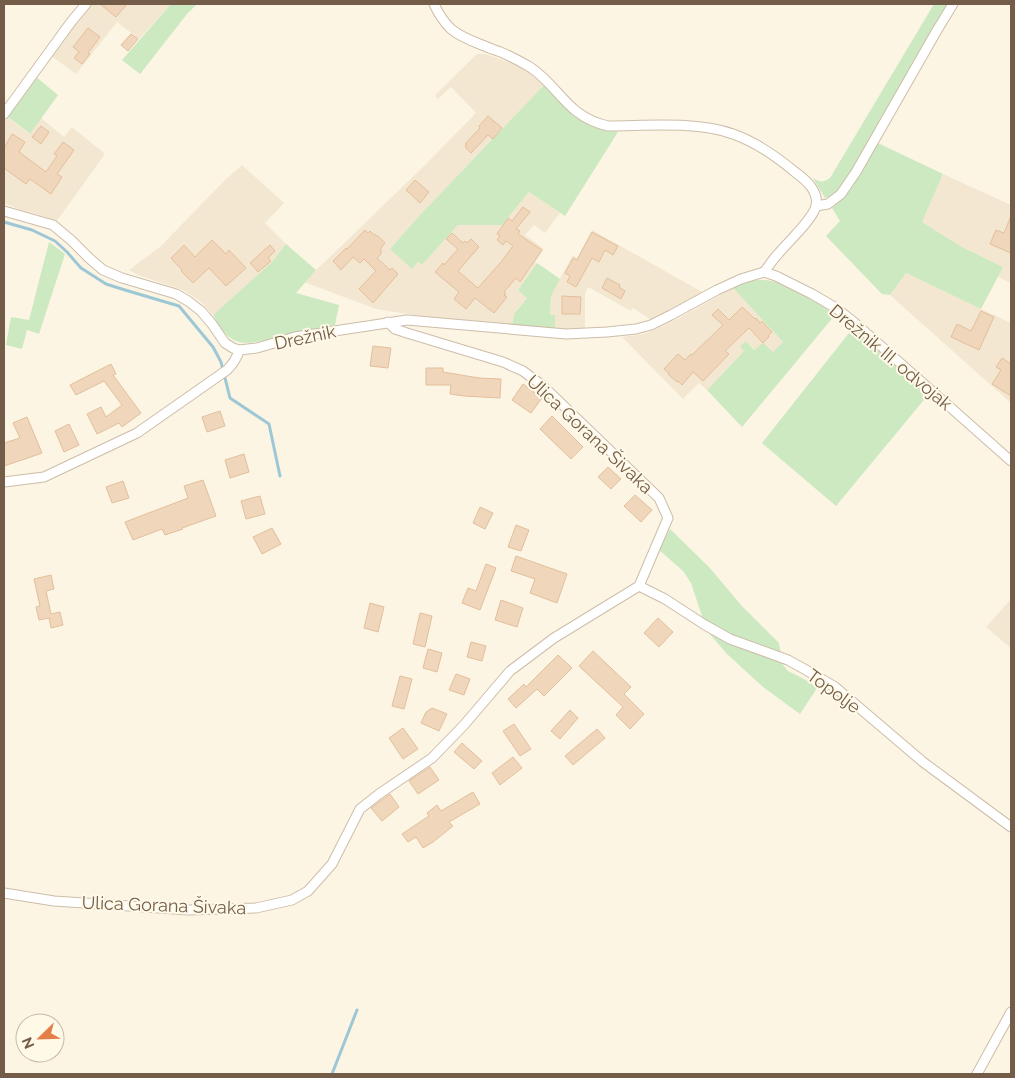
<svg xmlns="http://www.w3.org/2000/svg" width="1015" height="1078" font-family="Raleway,sans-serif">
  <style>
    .residential { fill: #f3e7d1 }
    .green { fill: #cde9c1 }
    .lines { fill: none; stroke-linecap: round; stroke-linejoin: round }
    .stream { stroke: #9ec7d6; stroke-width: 3 }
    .building { fill: #f0d6bb; stroke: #e3bf9b }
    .minor-casing { stroke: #cdbda9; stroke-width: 11 }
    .minor { stroke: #fff; stroke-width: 9 }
    .labels { text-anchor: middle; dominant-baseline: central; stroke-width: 4; stroke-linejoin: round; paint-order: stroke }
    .street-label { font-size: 18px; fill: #735d49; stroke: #fff9e8 }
  </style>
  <rect width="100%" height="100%" fill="#fcf5e3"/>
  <!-- residential -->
  <g class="residential">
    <path d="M82,4H171L139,39L117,22L76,74L46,52Z"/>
    <path d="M477,54H486L518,66L529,73L544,85L419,216L390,249L422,265L458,225H502L529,192L560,213L545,233L534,225L525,235L544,249L535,262L537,263L518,290L527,297L514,314L512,326L441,319L376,309L304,282L425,165L476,113L451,87L438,99L435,95Z"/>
    <path d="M4,114L29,134L41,118L64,137L72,127L105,154L56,222L44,216L18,209L4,203Z"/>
    <path d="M242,165L284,203L265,223L286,244L272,262L213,315L200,301L183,290L138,275L129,270L160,247L224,181Z"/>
    <path d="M943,174L1011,205V283L998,277L1002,267L962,247L922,222Z"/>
    <path d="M592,230L704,293L653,321L633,308L631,311L588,287L585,294V330L555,329L550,315L551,295L573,255L577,258Z"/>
    <path d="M906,273L981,309L1011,323V403L890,295Z"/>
    <path d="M733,288L783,342L773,353L755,350L746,341L744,351L707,390L699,383L683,399L622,337L644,334L661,327L679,318Z"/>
    <path d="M1011,599V648L986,627Z"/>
  </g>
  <!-- green -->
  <g class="green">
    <path d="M171,4H197L187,14L140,74L122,60Z"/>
    <path d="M934,4H949L933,29L852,171C844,181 838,195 825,198L813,178C820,182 823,183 830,178Z"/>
    <path d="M36,77L58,95L30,134L7,116Z"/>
    <path d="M544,85C567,109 583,128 618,132L565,216L529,192L502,225H458L422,265L418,262L412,269L390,249L419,216Z"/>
    <path d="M878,143L943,174L922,222L962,247L1003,267L981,309L906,273L890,295L882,294L826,236L840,221L832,208L846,194Z"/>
    <path d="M49,242L65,254L39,334L27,330L22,349L6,345L11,317L29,320Z"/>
    <path d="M286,244L316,270L296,293L339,305L335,325C326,327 317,328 308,330C292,333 253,346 239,342C225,338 219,326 213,315L272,262Z"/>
    <path d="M537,263L560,279L551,296L550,315H555V329L512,326L514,314L527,298L518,290Z"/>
    <path d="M756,280C762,280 767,280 772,281C795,286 816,302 835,315L742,427L707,390L744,351L740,346L746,341L754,350L763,343L773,352L783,342L733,288L743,283Z"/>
    <path d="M853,328L878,348L928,395L836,506L762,443Z"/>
    <path d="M670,529L709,567L741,605L779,643L783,665L788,671L806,680L817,688L800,714L763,687L727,654L707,631L691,583L683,571L658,549Z"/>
  </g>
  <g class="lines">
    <!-- stream -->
    <g class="stream">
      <path d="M4,222L32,230L55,241L67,252L81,268L106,284L125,290L179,306L213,347L221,362L230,398L269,424L280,476"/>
      <path d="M332,1074L357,1010"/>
    </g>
  </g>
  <!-- building -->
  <g class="building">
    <path d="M100,4H127L116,17Z"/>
    <path d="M88,28L100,37L88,53L90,54L82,64L74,58L79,52L73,47Z"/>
    <path d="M131,34L138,39L128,51L121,45Z"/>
    <path d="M488,116L502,128L493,139L488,135L471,153L465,147L467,145L465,144L480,128L479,126Z"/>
    <path d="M41,126L49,132L41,144L32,137Z"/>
    <path d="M12,134L25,142L19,152L46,172L57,156L54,154L63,142L74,150L57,174L62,177L51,194L30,179L26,184L4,168V148Z"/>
    <path d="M415,180L429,192L420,203L406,190Z"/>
    <path d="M523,207L530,212L516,229L520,231L518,234L542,250L520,282L516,278L504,292L506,294L504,295L507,297L494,313L475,298L466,309L454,299L459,292L435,272L443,263L444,265L458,249L446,239L452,233L463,243L465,241L467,243L471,239L479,247L458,271L478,288L501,262L513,246L506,241L503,245L497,240L500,236L497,234L508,218L512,221Z"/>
    <path d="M1011,216V253L990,244L996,230L1004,233Z"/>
    <path d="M365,230L368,233L370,231L374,235V234L377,236H378L385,243L381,248V254L377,258L390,270L392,268L398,274L373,303L359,289L376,271L364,259L360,263L353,257L341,270L333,261L346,248L347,249Z"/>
    <path d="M592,232L618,246L613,255L605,250L599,262L592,258L576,287L567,282L570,276L565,273L573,258L577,260Z"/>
    <path d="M212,240L226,254L229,250L246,268L226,286L209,268L193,283L181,271L182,270L171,258L184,245L195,257Z"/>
    <path d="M270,245L275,251L268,258L271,261L258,272L250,263Z"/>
    <path d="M607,278L620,285L619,287L625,291L621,299L602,288Z"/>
    <path d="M562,296L581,297L580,314H562Z"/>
    <path d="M742,307L755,319L756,318L760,323L762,321L772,332L768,336L769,337L763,343L749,328L725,351L729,354L703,381L693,372L682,385L678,381L677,382L668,374L669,373L664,369L678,354L685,360L691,354L692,355L723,325L712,315L718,309L729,320Z"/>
    <path d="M981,311L994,317L979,350L951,337L957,324L971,331Z"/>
    <path d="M373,346L391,348L388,368L370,366Z"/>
    <path d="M1002,358L1011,364V396L992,384L1001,370L996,367Z"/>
    <path d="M111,364L116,374L113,375L141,413L122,427L119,423L97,434L87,414L101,407L106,417L122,405L104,381L76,395L70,385Z"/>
    <path d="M426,368H443V372L479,378L501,379L500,398L464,396L450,394L451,385H426Z"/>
    <path d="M523,384L542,398L531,413L512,400Z"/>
    <path d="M220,411L225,426L207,432L202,417Z"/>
    <path d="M552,416L583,447L571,459L540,429Z"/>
    <path d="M27,417L42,453L28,458L4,466V443L20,438L13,423Z"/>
    <path d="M69,424L79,445L64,452L55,431Z"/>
    <path d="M244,454L249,472L230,478L225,460Z"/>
    <path d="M608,467L621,479L611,489L598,477Z"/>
    <path d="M203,480L216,516L182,528L183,529L165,535L162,529L133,540L125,522L188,498L184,486Z"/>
    <path d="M123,481L129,498L112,503L106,487Z"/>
    <path d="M635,495L652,510L641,522L624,506Z"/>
    <path d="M260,496L265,514L246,519L241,501Z"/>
    <path d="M480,507L493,513L485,529L473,523Z"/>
    <path d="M516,525L529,530L521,551L508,547Z"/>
    <path d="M272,528L281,544L262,554L253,537Z"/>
    <path d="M516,556L567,574L557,603L530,593L535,579L511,571Z"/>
    <path d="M486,564L496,568L480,610L462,603L468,588L476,591Z"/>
    <path d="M51,575L54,589L46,591L51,614L60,612L63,625L51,628L49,618L39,620L36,607L40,606L34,579Z"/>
    <path d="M501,600L523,608L517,627L495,620Z"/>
    <path d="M370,603L384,607L378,632L364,628Z"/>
    <path d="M420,613L432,616L425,647L413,644Z"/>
    <path d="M658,618L673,632L659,647L644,633Z"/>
    <path d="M471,642L486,646L482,661L467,657Z"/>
    <path d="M428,649L442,653L437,672L423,668Z"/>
    <path d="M593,651L631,687L624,694L644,714L630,729L616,715L623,707L579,666Z"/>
    <path d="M558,655L572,668L544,696L537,689L516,708L508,699L524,684L526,687Z"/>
    <path d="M456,674L470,679L464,695L449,690Z"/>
    <path d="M400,676L412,679L404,709L392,706Z"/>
    <path d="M432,708L447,714L439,731L421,723L426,712Z"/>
    <path d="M570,710L578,718L560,739L551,731Z"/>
    <path d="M514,724L531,749L520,756L503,731Z"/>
    <path d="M403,728L418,749L403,759L389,738Z"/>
    <path d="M597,729L605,738L573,765L565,756Z"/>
    <path d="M462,743L482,761L474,769L454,752Z"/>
    <path d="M513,757L522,768L500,785L492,773Z"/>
    <path d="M430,767L439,780L418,794L409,781Z"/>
    <path d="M473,792L480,804L449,822L453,826L433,842L423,848L416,837L408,842L402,834L429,816L427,813L437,805L441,811Z"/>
    <path d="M390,794L399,807L382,821L371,808Z"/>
  </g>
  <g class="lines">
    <defs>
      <g id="minor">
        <path d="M434,4C438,13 444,22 451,29C463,39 478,43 492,49C505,53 518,60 530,67C560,87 567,117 608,126C647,126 696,121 733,134C756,142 777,157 795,172C806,180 819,191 816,206C813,219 788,242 778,254C773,259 769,266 764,272"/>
        <path d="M4,114L71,22L86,4"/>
        <path d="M816,206L828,204L841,194L856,172L936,32L953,4"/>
        <path d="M4,211L53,225L71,240L89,258L103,270L122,278L176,294L188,301L201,311L212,324L225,343L233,348L239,350L257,348L295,337L407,320L566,334L607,332L636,329L651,325L671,315L717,290L741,279L764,272L776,276L812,294L836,308L855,323L1011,461"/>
        <path d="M4,482L44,477L137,433L227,370C233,364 237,359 239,350"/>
        <path d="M639,586L665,599L705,625L730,639L788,660L806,670L835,687L923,762L1011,827"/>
        <path d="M4,893L54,901L189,910L256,908L292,900L308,891L332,864L360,809L379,794L432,758L464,725L510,671L554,638L639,586L668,518L659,498L543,386L523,371L503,362L407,333L395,329L388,322"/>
        <path d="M977,1074L1011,1012"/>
      </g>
    </defs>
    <!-- minor casing -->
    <use href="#minor" class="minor-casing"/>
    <!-- minor -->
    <use href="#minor" class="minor"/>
  </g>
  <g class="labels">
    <!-- street labels -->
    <g class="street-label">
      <text transform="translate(305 337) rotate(-12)">Drežnik</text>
      <text transform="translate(891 357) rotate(40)">Drežnik III. odvojak</text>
      <text transform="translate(590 434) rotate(43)">Ulica Gorana Šivaka</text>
      <text transform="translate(834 691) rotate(36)">Topolje</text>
      <text transform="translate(164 905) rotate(2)">Ulica Gorana Šivaka</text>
    </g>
  </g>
  <!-- border -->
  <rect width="1015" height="1078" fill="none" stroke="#735d49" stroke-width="10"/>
  <!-- north arrow -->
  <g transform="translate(40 1038) rotate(247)"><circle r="24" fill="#fff9e8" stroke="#c7bba8"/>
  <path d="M0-4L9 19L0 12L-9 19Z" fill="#e47e49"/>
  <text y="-8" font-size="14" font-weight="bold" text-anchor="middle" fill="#735d49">N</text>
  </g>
</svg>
